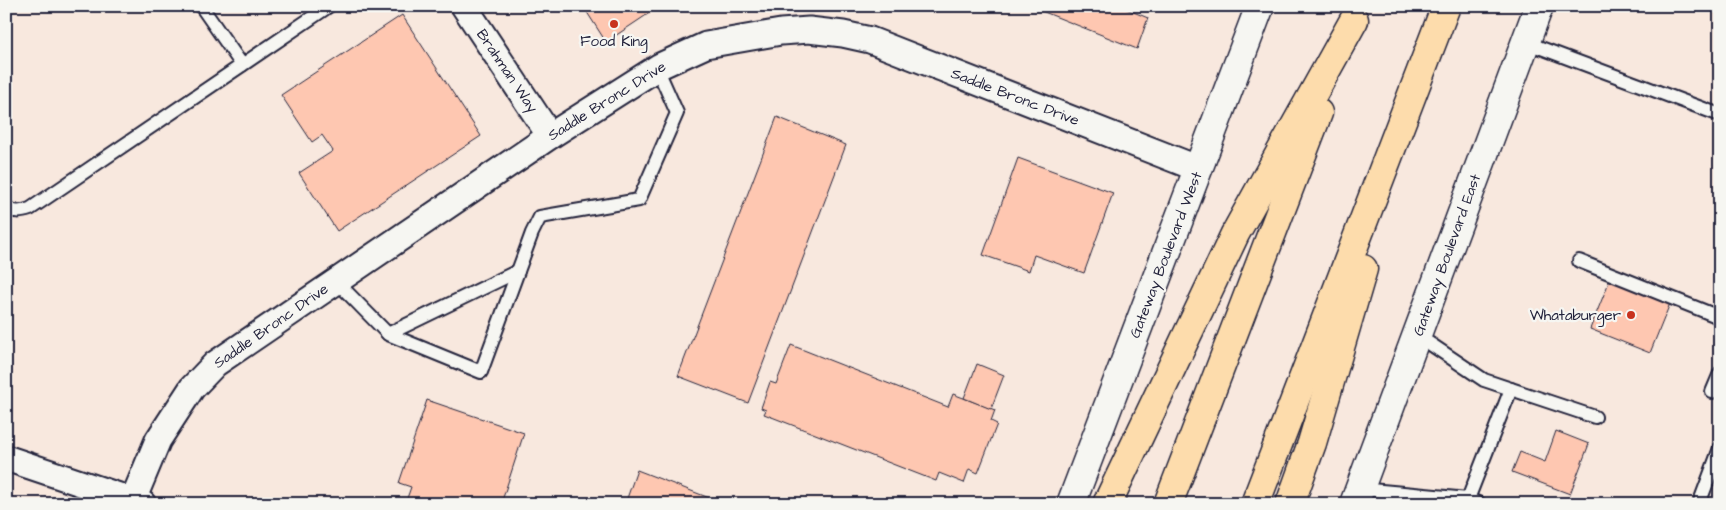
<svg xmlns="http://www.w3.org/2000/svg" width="1726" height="510" font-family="'Architects Daughter',sans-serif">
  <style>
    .building { fill: #fec7b1; stroke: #22223b }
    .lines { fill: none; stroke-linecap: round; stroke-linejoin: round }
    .lane-casing { stroke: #22223b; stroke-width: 16 }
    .street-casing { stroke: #22223b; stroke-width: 29 }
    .secondary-casing { stroke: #22223b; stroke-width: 31 }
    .highway-casing { stroke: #22223b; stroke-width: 31 }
    .lane { stroke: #f6f6f2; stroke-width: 12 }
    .street { stroke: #f6f6f2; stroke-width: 25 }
    .secondary { stroke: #f6f6f2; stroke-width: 28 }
    .highway { stroke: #fddcac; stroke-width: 28 }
    .poi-dot { fill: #c8321e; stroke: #f6f6f2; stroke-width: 2 }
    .labels { text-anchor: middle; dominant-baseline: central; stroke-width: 4.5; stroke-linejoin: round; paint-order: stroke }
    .poi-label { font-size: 15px; fill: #22223b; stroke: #f6f6f2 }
    .street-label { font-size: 15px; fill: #22223b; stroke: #f6f6f2 }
  </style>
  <rect width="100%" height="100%" fill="#f8e8de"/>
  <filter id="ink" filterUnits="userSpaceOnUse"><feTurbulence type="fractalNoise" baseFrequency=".02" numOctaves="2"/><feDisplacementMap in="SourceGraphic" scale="10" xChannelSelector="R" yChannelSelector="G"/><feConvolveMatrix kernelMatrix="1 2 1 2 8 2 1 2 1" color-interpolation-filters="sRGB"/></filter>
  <g filter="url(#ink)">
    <!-- building -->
    <g class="building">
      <path d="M583,6H660L606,42Z"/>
      <path d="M1029,6H1124V8L1148,18L1137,49Z"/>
      <path d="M402,15L481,136L337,231L299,173L333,151L322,135L312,142L281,95Z"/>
      <path d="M777,117L846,145L748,403L678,376Z"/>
      <path d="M1018,158L1113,193L1084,273L1034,255L1029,271L983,255Z"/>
      <path d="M1611,277L1671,301L1650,353L1590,329Z"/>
      <path d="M791,345L948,407L953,394L995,410L991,421L997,424L978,473L969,469L964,483L939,473L936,481L764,414L766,410L761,408L770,382L776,384Z"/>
      <path d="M977,364L1004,375L991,409L964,398Z"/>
      <path d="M427,400L524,433L501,504H405L411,487L399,483Z"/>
      <path d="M1556,431L1589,444L1570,494L1512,472L1520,452L1545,462Z"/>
      <path d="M637,470L725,504H625Z"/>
    </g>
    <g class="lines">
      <defs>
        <g id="lane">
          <path d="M201,6L242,65"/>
          <path d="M1525,42L1720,115"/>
          <path d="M6,207C14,213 21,212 30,209L329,6"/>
          <path d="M1579,261L1714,315L1720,319"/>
          <path d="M336,281L388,334L481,372L532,233L540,217L639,200L677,113L657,68"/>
          <path d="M388,334L518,271"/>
          <path d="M1417,335L1484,380L1595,417"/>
          <path d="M1712,392L1720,373"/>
          <path d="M1360,489L1468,499L1480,504"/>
          <path d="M1468,499L1511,389"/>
          <path d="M1699,504L1720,448"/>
        </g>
        <g id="street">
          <path d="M464,6L550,136"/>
          <path d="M6,458L143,504"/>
          <path d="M133,500L158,440L192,388L215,364L550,136L660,66L706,45L781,32L809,30L843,34L870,40L1199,169"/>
        </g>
        <g id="secondary">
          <path d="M1071,504L1260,6"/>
          <path d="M1354,504L1539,6"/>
        </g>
        <g id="highway">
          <path d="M1107,504L1235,234L1354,20"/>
          <path d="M1168,504L1318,113"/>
          <path d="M1255,504L1446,6"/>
          <path d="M1290,504L1312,443L1363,269"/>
        </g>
      </defs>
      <!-- lane casing -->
      <use href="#lane" class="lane-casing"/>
      <!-- street casing -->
      <use href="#street" class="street-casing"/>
      <!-- secondary casing -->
      <use href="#secondary" class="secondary-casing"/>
      <!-- highway casing -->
      <use href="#highway" class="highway-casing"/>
      <!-- lane -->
      <use href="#lane" class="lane"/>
      <!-- street -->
      <use href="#street" class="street"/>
      <!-- secondary -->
      <use href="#secondary" class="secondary"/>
      <!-- highway -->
      <use href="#highway" class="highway"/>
    </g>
  </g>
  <!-- markers -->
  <g class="poi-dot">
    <circle cx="614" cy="24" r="5"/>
    <circle cx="1631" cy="315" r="5"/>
  </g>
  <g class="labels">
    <!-- poi labels -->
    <g class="poi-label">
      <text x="614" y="41">Food King</text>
      <text x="1621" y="315" text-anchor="end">Whataburger</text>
    </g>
    <!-- street labels -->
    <g class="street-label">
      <text transform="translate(507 71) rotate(56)">Brahman Way</text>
      <text transform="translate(1015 97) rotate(21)">Saddle Bronc Drive</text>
      <text transform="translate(607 101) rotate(-32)">Saddle Bronc Drive</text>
      <text transform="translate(1166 255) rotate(-69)">Gateway Boulevard West</text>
      <text transform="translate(1447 255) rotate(-70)">Gateway Boulevard East</text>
      <text transform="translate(271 326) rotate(-35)">Saddle Bronc Drive</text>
    </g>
  </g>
  <!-- margin -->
  <rect width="1726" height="510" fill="none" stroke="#f6f6f2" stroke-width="25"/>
  <rect x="12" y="12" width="1701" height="485" fill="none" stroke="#22223b" stroke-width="2" filter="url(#ink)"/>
</svg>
